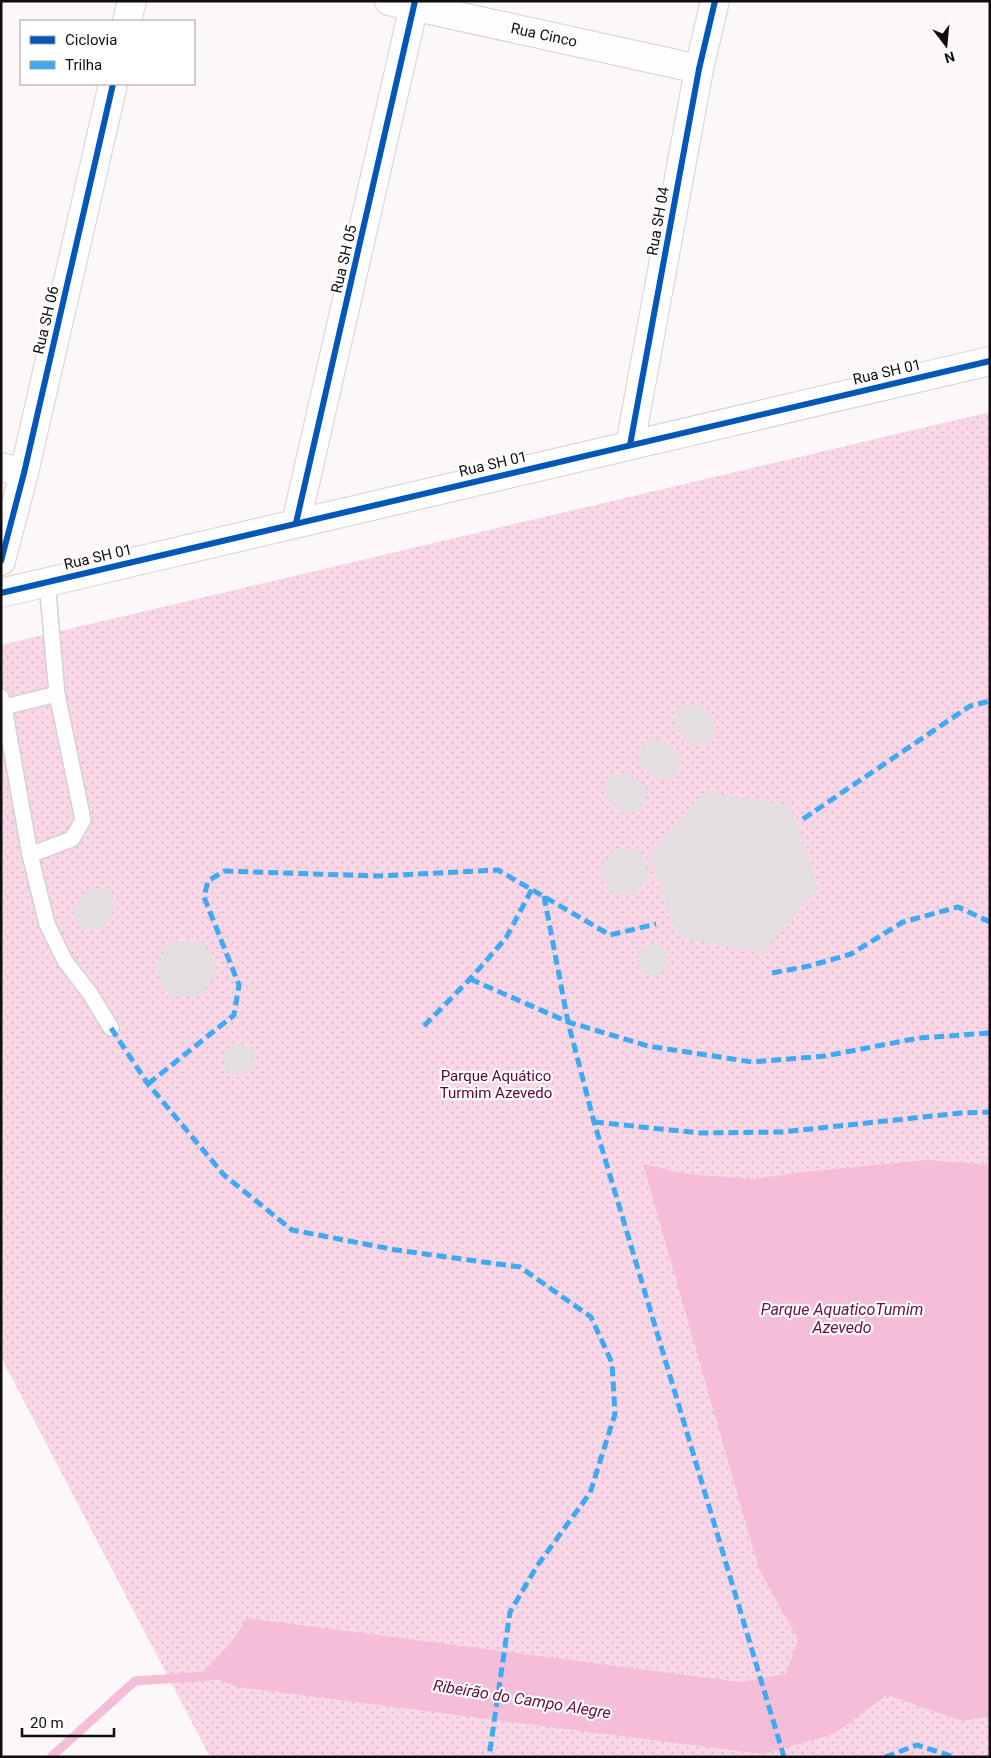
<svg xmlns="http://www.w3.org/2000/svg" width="991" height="1758" font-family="Roboto,sans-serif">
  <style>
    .park { fill: url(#park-dots) }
    .water { fill: #f5bdd7 }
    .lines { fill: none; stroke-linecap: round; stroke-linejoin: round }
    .stream { stroke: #f5bdd7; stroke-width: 9 }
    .building { fill: #e3dee0 }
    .lane-casing { stroke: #d6d1d3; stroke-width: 18 }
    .street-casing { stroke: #d6d1d3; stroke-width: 30 }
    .lane { stroke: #fffefe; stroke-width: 15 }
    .street { stroke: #fffefe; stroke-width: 28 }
    .quiet { stroke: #3fa9f5; stroke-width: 5; stroke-dasharray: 10 5; stroke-linecap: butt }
    .cycleway-casing { stroke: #fff; stroke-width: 9 }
    .cycleway { stroke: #0057b8; stroke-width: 6 }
    .labels { text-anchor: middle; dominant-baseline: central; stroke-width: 4.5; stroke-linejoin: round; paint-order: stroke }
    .street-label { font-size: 15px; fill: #120e10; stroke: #fff }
    .park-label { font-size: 15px; fill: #5f013d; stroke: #fff }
    .water-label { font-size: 16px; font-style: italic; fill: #670c43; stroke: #fff }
  </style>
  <defs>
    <pattern id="park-dots" width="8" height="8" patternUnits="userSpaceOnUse" patternTransform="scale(1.25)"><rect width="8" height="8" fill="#f9d7e6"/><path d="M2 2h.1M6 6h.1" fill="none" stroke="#d4b7c4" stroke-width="1.8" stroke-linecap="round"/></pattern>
  </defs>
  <rect width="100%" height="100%" fill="#fcf7f9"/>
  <!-- park -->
  <path class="park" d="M990,412V1757H210L1,1357V645Z"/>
  <!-- water -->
  <path class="water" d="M928,1160L990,1165V1716L963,1721L887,1695L834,1734L763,1754L238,1687L219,1680H195L231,1643L247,1618L740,1682L786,1674L798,1639L759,1569L643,1164L685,1174L753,1179L805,1172Z"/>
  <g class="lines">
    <!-- stream -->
    <path class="stream" d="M51,1757L135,1681L210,1676"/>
  </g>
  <!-- building -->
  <g class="building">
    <path d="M697,703L716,723L711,741L693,746L673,727L677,708Z"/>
    <path d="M662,738L681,758L676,776L658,781L638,762L642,743Z"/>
    <path d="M628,772L648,791L642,810L624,814L605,796L608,776Z"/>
    <path d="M705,791L790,806L819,887L763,953L678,937L649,856Z"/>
    <path d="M617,848L642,853L650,876L633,896L608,891L600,866Z"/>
    <path d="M107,888L116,907L101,930L82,929L73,912L87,889Z"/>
    <path d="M170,941L202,942L218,969L202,996L170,997L154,969Z"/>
    <path d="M652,943L667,950L668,968L653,978L638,970L637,952Z"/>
    <path d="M234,1042L251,1047L256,1063L243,1076L226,1072L222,1055Z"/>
  </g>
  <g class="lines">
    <defs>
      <g id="lane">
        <path d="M47,582L57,694L83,820L72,839L30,855L47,924L65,961L89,992L111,1028"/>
        <path d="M1,697L4,707L57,694"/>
        <path d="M4,707L30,855"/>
      </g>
      <g id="street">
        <path d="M389,1L699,69"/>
        <path d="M127,21L132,1"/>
        <path d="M630,445L699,69L715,1"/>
        <path d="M1,467L24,473"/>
        <path d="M296,523L415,1"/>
        <path d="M1,561L24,473L113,84"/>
        <path d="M1,593L990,361"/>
      </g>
    </defs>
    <!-- lane casing -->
    <use href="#lane" class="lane-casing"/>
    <!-- street casing -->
    <use href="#street" class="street-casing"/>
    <!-- lane -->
    <use href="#lane" class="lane"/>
    <!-- street -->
    <use href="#street" class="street"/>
    <!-- quiet -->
    <g class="quiet">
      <path d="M803,819L970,706L990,701"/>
      <path d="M544,896L568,1022L594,1122L784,1757"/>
      <path d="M772,973L809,966L851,954L903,922L958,907L990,922"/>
      <path d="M470,979L568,1022L648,1046L752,1062L825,1056L919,1038L990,1033"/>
      <path d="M424,1026L470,979L506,938L532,889"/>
      <path d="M111,1028L148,1084L224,1175L292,1230L396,1250L520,1267L591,1317L612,1363L615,1414L590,1493L537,1566L510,1612L489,1757"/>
      <path d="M148,1084L234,1015L239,985L204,897L208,881L224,871L378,876L498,870L610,935L656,924"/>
      <path d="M594,1122L700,1133L782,1132L961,1113L990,1112"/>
      <path d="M885,1757L917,1745L954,1757"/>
    </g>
    <defs>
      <g id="cycleway">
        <path d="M630,445L699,69L715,1"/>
        <path d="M296,523L415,1"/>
        <path d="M1,561L24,473L113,84"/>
        <path d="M1,593L990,361"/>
      </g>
    </defs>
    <!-- cycleway casing -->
    <use href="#cycleway" class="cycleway-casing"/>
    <!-- cycleway -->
    <use href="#cycleway" class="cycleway"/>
  </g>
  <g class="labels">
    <!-- street labels -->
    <g class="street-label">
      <text transform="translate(544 35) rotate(12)">Rua Cinco</text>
      <text transform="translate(658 221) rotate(-80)">Rua SH 04</text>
      <text transform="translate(344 259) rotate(-77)">Rua SH 05</text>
      <text transform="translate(46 320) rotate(-77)">Rua SH 06</text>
      <text transform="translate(887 372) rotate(-13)">Rua SH 01</text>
      <text transform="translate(493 464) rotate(-13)">Rua SH 01</text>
      <text transform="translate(98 557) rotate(-13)">Rua SH 01</text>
    </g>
    <!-- park labels -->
    <g class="park-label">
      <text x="496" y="1076">Parque Aquático<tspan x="496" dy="17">Turmim Azevedo</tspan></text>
    </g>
    <!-- water labels -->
    <g class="water-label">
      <text x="842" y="1309">Parque AquaticoTumim<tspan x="842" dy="18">Azevedo</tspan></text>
      <text transform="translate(522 1699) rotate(9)">Ribeirão do Campo Alegre</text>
    </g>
  </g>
  <!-- border -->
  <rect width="991" height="1758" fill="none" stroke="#120e10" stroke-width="5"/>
  <!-- legend -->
  <rect x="20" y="20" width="175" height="65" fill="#ffffff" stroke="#a09f9f"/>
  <rect x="30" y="36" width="25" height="8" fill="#0057b8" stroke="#a09f9f"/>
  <text x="65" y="45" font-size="15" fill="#120e10">Ciclovia</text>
  <rect x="30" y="61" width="25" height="8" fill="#3fa9f5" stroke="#a09f9f"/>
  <text x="65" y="70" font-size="15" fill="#120e10">Trilha</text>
  <!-- north arrow -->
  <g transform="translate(946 45) rotate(164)" stroke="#ffffff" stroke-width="4" paint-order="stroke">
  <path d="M0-4L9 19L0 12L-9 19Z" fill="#120e10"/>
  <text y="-8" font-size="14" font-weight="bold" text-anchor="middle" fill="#120e10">N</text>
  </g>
  <!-- scale -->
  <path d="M22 1728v8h92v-8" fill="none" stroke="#120e10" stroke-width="2.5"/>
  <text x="30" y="1728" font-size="15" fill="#120e10" stroke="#ffffff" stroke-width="4" paint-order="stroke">20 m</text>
</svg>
